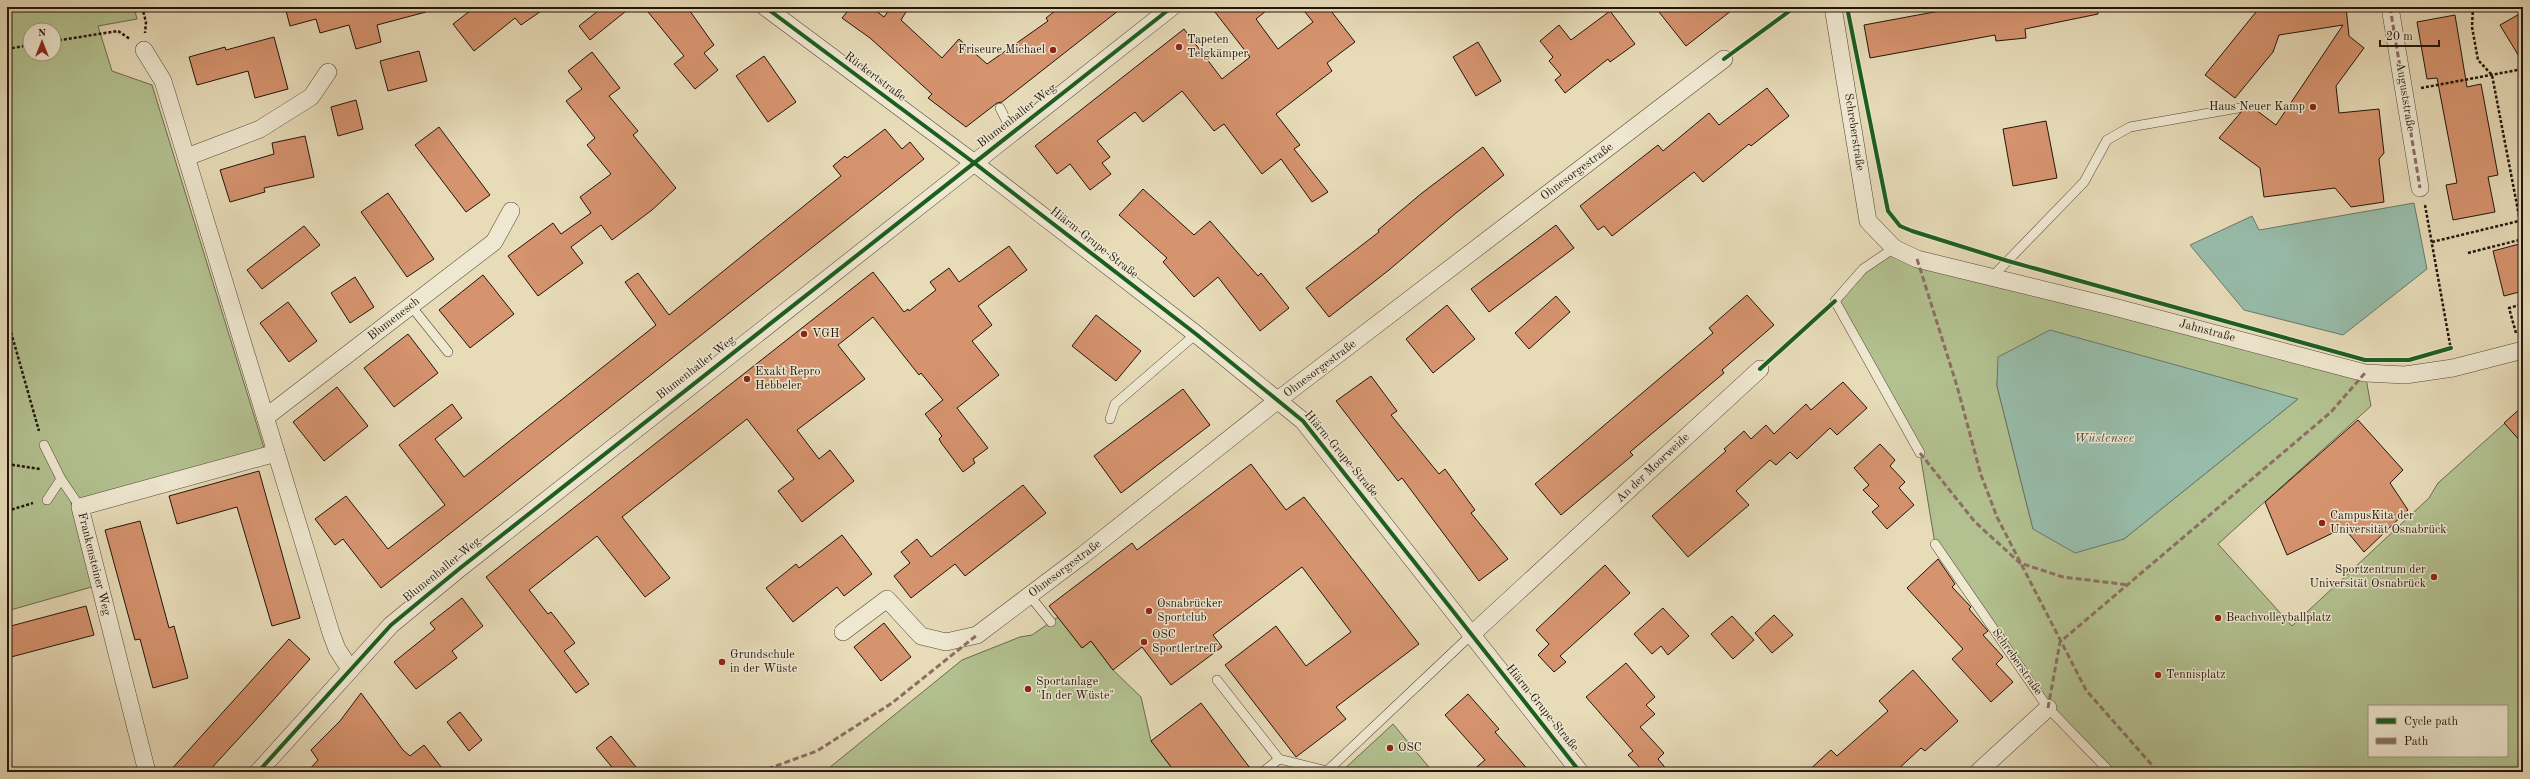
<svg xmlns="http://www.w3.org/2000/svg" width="2530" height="779" font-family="'Old Standard TT',serif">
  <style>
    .green { fill: #b3c190; stroke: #6a6b4e; fill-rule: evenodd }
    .water { fill: #97bcaa; stroke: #68796a }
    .building { fill: #d5936e; stroke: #22150b }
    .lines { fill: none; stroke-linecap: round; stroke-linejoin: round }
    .lane-casing { stroke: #534636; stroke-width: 10 }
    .street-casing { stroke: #534636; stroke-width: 18 }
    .path { stroke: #22150b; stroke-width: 2.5; stroke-dasharray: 3 2; stroke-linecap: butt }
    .lane { stroke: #efe8d1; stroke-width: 9 }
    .street { stroke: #efe8d1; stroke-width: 17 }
    .quiet { stroke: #8d6e63; stroke-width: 3; stroke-dasharray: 6 3; stroke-linecap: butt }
    .cycleway-casing { stroke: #efe8d1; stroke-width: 6 }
    .cycleway { stroke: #1b5e20; stroke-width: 4 }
    .poi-dot { fill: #8f2418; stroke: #efe8d1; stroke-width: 1.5 }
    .labels { text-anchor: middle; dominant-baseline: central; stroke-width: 3; stroke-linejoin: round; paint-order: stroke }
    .poi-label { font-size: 12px; fill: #22150b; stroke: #efe8d1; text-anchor: start }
    .street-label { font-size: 12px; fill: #22150b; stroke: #efe8d1 }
    .water-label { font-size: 13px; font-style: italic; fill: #4b4f43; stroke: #efe8d1 }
  </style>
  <rect width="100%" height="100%" fill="#e7dbb8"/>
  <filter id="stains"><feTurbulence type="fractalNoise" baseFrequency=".005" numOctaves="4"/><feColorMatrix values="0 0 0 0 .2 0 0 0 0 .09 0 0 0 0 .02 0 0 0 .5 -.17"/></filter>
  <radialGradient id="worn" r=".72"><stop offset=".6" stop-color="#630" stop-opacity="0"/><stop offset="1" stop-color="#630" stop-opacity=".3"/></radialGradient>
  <!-- green -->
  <g class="green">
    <path d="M7,7H134L137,19L98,26L112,71L152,85L264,448L71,502L95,586L7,611ZM30,30H54V54H30Z"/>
    <path d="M1894,248L2365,373L2371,406L2218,544L2292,626L2429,498L2438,483L2523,407V772H2110L2048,708L1935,544L1920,453L1835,301L1863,269ZM1999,357L2298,399L2124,539L2033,529L1997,386ZM2369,706H2507V756H2369Z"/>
    <path d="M1058,617L1082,648L1091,641L1113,670L1141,697L1151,741L1175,772H824L962,660L1020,637L1032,635Z"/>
    <path d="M1393,724L1433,772H1341Z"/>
  </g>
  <!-- water -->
  <g class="water">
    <path d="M2414,203L2427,269L2343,335L2244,310L2190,245L2252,216L2259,230Z"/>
    <path d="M2050,330L2298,399L2124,539L2075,553L2033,529L1997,386L1998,357Z"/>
  </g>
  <!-- building -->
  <g class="building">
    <path d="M285,7H340L341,10L351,7H425L426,12L377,25L381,42L356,49L349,25L320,33L316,19L290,26Z"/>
    <path d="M475,7H547L521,25L515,18L474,51L453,24Z"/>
    <path d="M603,7H631L590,40L579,26Z"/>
    <path d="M644,7H687L714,45L704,53L718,70L695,89L674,64L684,56Z"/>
    <path d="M851,7H871L884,17L891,7H909L901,20L942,58L959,39L987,64L1048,21L1046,18L1060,7H1123L1002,102L997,103L966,127L928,98L932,94L870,38L842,18Z"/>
    <path d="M1211,7H1271L1256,19L1278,49L1313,22L1301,7H1328L1355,42L1327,63L1332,71L1276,114L1300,145L1294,149L1328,192L1312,202L1281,159L1262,174L1224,124L1214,131L1182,91L1143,122L1135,112L1097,141L1110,157L1102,163L1111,174L1090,190L1070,164L1057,174L1035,146L1184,29L1222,79L1250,57Z"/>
    <path d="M1655,7H1736L1686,46Z"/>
    <path d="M1961,7H2097L2098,14L2025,29L2026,38L1996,41L1995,35L1870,58L1864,25Z"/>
    <path d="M2260,7H2346L2349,36L2364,48L2336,86L2339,113L2379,109L2384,153L2379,159L2384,202L2351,207L2335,188L2264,197L2260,168L2219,138L2248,104L2276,125L2343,25L2279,35L2273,52L2235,98L2205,75Z"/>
    <path d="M1610,11L1635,44L1610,62L1608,59L1565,93L1555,80L1561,75L1549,61L1553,57L1540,41L1559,25L1571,40Z"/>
    <path d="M2523,12V63L2500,25Z"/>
    <path d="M2455,15L2467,87L2481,84L2498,175L2488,177L2495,212L2453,220L2446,185L2457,183L2437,78L2427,79L2417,22Z"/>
    <path d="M274,37L288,89L255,98L248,71L197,85L189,57L225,47L226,50Z"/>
    <path d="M1478,42L1501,81L1476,96L1453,57Z"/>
    <path d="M419,51L427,81L388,91L380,61Z"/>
    <path d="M592,52L620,88L609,96L638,131L633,135L676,188L652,210L612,240L601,225L571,247L583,263L538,296L508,256L553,223L561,234L591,213L580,197L611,174L587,145L595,138L566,101L582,89L568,71Z"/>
    <path d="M764,56L796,102L768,122L736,76Z"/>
    <path d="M1767,88L1789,116L1751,146L1749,144L1703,182L1694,172L1612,236L1604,226L1598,230L1580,206L1658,145L1663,151L1709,113L1719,125Z"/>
    <path d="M356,100L363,129L338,136L331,107Z"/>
    <path d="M2046,121L2057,178L2013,186L2003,129Z"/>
    <path d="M439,127L490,195L466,212L415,145Z"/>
    <path d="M885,129L902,149L910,142L924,159L381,588L343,539L335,545L315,519L346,496L388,549L445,505L399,445L452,404L462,418L435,439L464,477L656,325L625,282L638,273L669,315L841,176L833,166L845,156L847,158Z"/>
    <path d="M305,136L314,177L264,188L265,192L230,202L220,170L274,154L272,143Z"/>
    <path d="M1483,147L1504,175L1456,213L1389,270L1329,317L1306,288L1379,232L1378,230L1422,193Z"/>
    <path d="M1143,189L1194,235L1210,221L1258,276L1261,273L1289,308L1260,331L1218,277L1194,297L1163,262L1167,258L1119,215Z"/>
    <path d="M388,193L434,259L407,277L361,212Z"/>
    <path d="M1556,225L1574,248L1489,312L1471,289Z"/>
    <path d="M304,226L320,245L262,289L247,270Z"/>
    <path d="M2523,243V291L2504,296L2493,251Z"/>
    <path d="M1009,246L1027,270L978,306L992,325L972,341L999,375L957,408L988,448L973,459L975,463L963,472L942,444L939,439L942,436L925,414L943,400L921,373L919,375L873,317L838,345L865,379L797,430L819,459L830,450L854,481L802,522L778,491L794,479L747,419L622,517L670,578L645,597L597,536L529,590L548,614L551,612L575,643L564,651L589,684L576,693L486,577L873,272L904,312L908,309L909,311L936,290L930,282L949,268L959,282Z"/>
    <path d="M483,275L514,314L470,348L439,310Z"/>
    <path d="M355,277L374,307L350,323L331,293Z"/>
    <path d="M1747,295L1774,325L1722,370L1724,373L1630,452L1633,455L1561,515L1535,484L1713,333L1709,328Z"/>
    <path d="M1556,296L1570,312L1529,349L1515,333Z"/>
    <path d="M288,302L317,341L289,362L260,323Z"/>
    <path d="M1447,305L1475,339L1433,373L1406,339Z"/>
    <path d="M1096,315L1141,351L1116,381L1072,346Z"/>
    <path d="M408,334L438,373L394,407L364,368Z"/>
    <path d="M1371,376L1397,411L1391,415L1439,474L1445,469L1475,510L1471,513L1508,559L1479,581L1402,478L1398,481L1336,401Z"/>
    <path d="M1843,382L1867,408L1837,435L1830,428L1797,459L1790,452L1776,465L1770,460L1736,491L1749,505L1688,557L1652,516L1726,451L1724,449L1744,431L1751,439L1766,425L1774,434L1806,404L1811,410Z"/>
    <path d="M337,387L368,426L324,461L293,422Z"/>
    <path d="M1183,389L1210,425L1121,493L1094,456Z"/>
    <path d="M2523,406V444L2504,423Z"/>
    <path d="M2358,420L2403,470L2390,483L2408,510L2364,552L2350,535L2341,529L2287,555L2265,502Z"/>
    <path d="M1880,444L1895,460L1890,466L1905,482L1899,488L1914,505L1887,529L1872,512L1879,506L1863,490L1869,485L1854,468Z"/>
    <path d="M1251,464L1286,510L1304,497L1419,644L1336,707L1346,719L1296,757L1225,665L1276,626L1306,666L1351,632L1302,567L1213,635L1222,647L1171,685L1142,647L1113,670L1091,641L1082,648L1049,606L1132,543L1137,550Z"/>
    <path d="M259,471L300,618L272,626L237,507L177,524L169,496Z"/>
    <path d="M1023,485L1046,513L965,576L955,564L911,598L894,576L910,563L901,552L917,539L931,557Z"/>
    <path d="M140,521L169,628L174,626L188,678L153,688L140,639L135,640L105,530Z"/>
    <path d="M842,535L872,574L844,596L837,587L793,622L766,588L796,564L799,568Z"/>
    <path d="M1938,559L1955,584L1952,587L1971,607L1969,609L1988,631L1983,635L2003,657L1996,664L2013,682L1991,702L1952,659L1963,649L1907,588Z"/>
    <path d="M1605,565L1630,593L1560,656L1566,662L1554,672L1538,655L1549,644L1536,630Z"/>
    <path d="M462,598L483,626L452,651L457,658L416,689L394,662L435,629L430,623Z"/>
    <path d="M86,606L94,635L11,657L7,641V627Z"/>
    <path d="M1663,608L1689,636L1668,655L1661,646L1652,654L1634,634Z"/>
    <path d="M1774,615L1793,635L1772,653L1755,633Z"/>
    <path d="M1732,616L1754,640L1733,659L1711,634Z"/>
    <path d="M884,623L911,657L881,681L854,647Z"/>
    <path d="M289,639L310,659L252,724L208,772H169Z"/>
    <path d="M1626,663L1655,697L1646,705L1655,714L1640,727L1664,753L1658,759L1669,772H1644L1628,755L1633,751L1586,697Z"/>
    <path d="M1913,670L1958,721L1925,751L1921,748L1895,772H1807L1831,750L1837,756L1888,711L1879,701Z"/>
    <path d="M361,693L403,750L410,756L424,745L445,772H307L318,760L311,750L340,721Z"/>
    <path d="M1468,694L1499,729L1495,732L1530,772H1471L1485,760L1445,715Z"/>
    <path d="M1201,703L1253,772H1175L1151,741Z"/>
    <path d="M460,712L482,740L469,751L447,722Z"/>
    <path d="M611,736L640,772H616L596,748Z"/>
  </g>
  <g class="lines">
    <defs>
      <g id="lane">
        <path d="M1000,108L1012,132"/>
        <path d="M1894,248L1863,269L1835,301L1920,453"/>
        <path d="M1992,277L2084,182L2107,140L2130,127L2238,108"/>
        <path d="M411,306L448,352"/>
        <path d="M1110,419L1115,404L1196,334"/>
        <path d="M44,445L61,479L80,507"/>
        <path d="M47,500L61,479"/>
        <path d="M1935,544L2048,708L2110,772"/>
        <path d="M1030,596L1051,622"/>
        <path d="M1217,680L1279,759L1327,771"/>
        <path d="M1263,772L1279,759"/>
        <path d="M1326,772L1471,635"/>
      </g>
      <g id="street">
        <path d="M765,7L973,162L1196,334L1303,421L1580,772"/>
        <path d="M1833,7L1868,221L1894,248L1917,259L2114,307L2365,373L2405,375L2453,368L2523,350"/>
        <path d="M2390,7L2420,188"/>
        <path d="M144,50L163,81L331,633L337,649L350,669"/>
        <path d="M187,157L260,129L311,97L328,72"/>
        <path d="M266,417L494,242L511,211"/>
        <path d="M843,632L887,599L921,636L946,642L977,635L1083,555L1278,400L1724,59"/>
        <path d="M1471,635L1760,369"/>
        <path d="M147,772L80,507L276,453"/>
        <path d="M258,772L391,625L459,569L1172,7"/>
        <path d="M1978,772L2048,708"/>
      </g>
    </defs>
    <!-- lane casing -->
    <use href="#lane" class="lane-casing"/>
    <!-- street casing -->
    <use href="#street" class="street-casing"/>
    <!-- path -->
    <g class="path">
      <path d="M142,7L146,22L145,33"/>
      <path d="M2473,7L2472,27L2478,60L2492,75L2520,221"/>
      <path d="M54,41L118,31L130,39"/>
      <path d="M7,49L30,45"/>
      <path d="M2421,88L2523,69"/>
      <path d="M2425,205L2451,350"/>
      <path d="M2432,242L2523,220"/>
      <path d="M2468,253L2523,239"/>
      <path d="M7,318L39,431"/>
      <path d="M2516,333L2509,308L2523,304"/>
      <path d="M7,464L40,469"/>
      <path d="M7,511L33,503"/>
    </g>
    <!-- lane -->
    <use href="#lane" class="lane"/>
    <!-- street -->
    <use href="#street" class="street"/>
    <!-- quiet -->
    <g class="quiet">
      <path d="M2390,7L2420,188"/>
      <path d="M1917,259L1957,386L1981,475L1997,517L2086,690L2158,772"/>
      <path d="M1920,453L1975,522L2020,563L2063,577L2129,585"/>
      <path d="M2048,708L2060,642L2331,412L2365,373"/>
      <path d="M759,772L817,751L892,703L977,635"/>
    </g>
    <defs>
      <g id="cycleway">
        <path d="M765,7L973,162L1196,334L1303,421L1580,772"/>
        <path d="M1847,7L1888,211L1900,226L1912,231L2008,261L2365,360H2409L2451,348"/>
        <path d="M1724,59L1795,7"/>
        <path d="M1760,369L1835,301"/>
        <path d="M258,772L391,625L459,569L1172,7"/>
      </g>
    </defs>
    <!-- cycleway casing -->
    <use href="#cycleway" class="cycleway-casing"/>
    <!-- cycleway -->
    <use href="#cycleway" class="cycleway"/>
  </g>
  <!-- markers -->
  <g class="poi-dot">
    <circle cx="1179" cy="47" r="4"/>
    <circle cx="1053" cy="50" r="4"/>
    <circle cx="2313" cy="107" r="4"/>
    <circle cx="804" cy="334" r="4"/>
    <circle cx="747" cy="379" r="4"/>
    <circle cx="2322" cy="523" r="4"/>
    <circle cx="2434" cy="577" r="4"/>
    <circle cx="1149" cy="611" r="4"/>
    <circle cx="2218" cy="618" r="4"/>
    <circle cx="1144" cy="642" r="4"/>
    <circle cx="722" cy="662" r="4"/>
    <circle cx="2158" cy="675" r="4"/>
    <circle cx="1028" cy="689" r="4"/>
    <circle cx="1390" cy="748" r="4"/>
  </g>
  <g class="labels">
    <!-- poi labels -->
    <g class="poi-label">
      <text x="1187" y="40">Tapeten<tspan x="1187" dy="14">Telgkämper</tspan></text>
      <text x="1045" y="50" text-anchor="end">Friseure Michael</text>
      <text x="2305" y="107" text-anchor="end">Haus Neuer Kamp</text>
      <text x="812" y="334">VGH</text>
      <text x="755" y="372">Exakt Repro<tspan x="755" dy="14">Hebbeler</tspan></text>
      <text x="2330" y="516">CampusKita der<tspan x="2330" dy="14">Universität Osnabrück</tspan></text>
      <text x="2426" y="570" text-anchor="end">Sportzentrum der<tspan x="2426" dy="14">Universität Osnabrück</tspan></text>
      <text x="1157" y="604">Osnabrücker<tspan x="1157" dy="14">Sportclub</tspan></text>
      <text x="2226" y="618">Beachvolleyballplatz</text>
      <text x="1152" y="635">OSC<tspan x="1152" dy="14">Sportlertreff</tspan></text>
      <text x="730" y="655">Grundschule<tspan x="730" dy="14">in der Wüste</tspan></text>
      <text x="2166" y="675">Tennisplatz</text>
      <text x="1036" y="682">Sportanlage<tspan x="1036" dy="14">"In der Wüste"</tspan></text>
      <text x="1398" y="748">OSC</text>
    </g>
    <!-- street labels -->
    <g class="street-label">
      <text transform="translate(875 77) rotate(37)">Rückertstraße</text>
      <text transform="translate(2405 97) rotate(81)">Auguststraße</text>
      <text transform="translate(1017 116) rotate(-38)">Blumenhaller Weg</text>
      <text transform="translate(1854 132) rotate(81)">Schreberstraße</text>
      <text transform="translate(1577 172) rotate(-37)">Ohnesorgestraße</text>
      <text transform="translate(1094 243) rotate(38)">Hiärm-Grupe-Straße</text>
      <text transform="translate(394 319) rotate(-38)">Blumenesch</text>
      <text transform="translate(2207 331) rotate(15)">Jahnstraße</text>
      <text transform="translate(696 368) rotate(-38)">Blumenhaller Weg</text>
      <text transform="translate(1320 369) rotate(-37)">Ohnesorgestraße</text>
      <text transform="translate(1341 454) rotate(50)">Hiärm-Grupe-Straße</text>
      <text transform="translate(1653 468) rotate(-43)">An der Moorweide</text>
      <text transform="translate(94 564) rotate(76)">Frankensteiner Weg</text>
      <text transform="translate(1065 569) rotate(-37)">Ohnesorgestraße</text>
      <text transform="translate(442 570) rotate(-39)">Blumenhaller Weg</text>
      <text transform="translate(2017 662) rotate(55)">Schreberstraße</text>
      <text transform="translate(1542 708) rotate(51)">Hiärm-Grupe-Straße</text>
    </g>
    <!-- water labels -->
    <g class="water-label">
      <text x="2104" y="438">Wüstensee</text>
    </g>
  </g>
  <!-- margin -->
  <rect width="2530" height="779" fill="none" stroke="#e7dbb8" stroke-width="24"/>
  <rect x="8" y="8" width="2514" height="763" fill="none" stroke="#22150b" stroke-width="2"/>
  <rect x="12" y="12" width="2506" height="755" fill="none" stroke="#22150b"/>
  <!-- legend -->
  <rect x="2368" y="705" width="140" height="52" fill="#efe8d1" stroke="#9d9482"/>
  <rect x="2376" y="718" width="20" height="6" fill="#1b5e20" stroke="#9d9482"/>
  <text x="2404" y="725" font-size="12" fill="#22150b">Cycle path</text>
  <rect x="2376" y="738" width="20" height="6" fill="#8d6e63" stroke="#9d9482"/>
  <text x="2404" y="745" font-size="12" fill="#22150b">Path</text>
  <!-- north arrow -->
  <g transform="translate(42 42)"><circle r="19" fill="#efe8d1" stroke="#9d9482"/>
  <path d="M0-3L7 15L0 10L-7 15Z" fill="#8f2418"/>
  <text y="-6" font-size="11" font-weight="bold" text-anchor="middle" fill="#22150b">N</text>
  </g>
  <!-- scale -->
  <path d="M2380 40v6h59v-6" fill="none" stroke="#22150b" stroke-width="2"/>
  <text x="2386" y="40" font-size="12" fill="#22150b" stroke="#efe8d1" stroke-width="3" paint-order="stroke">20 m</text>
  <rect width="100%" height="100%" filter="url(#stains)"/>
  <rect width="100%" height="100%" fill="url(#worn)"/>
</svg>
